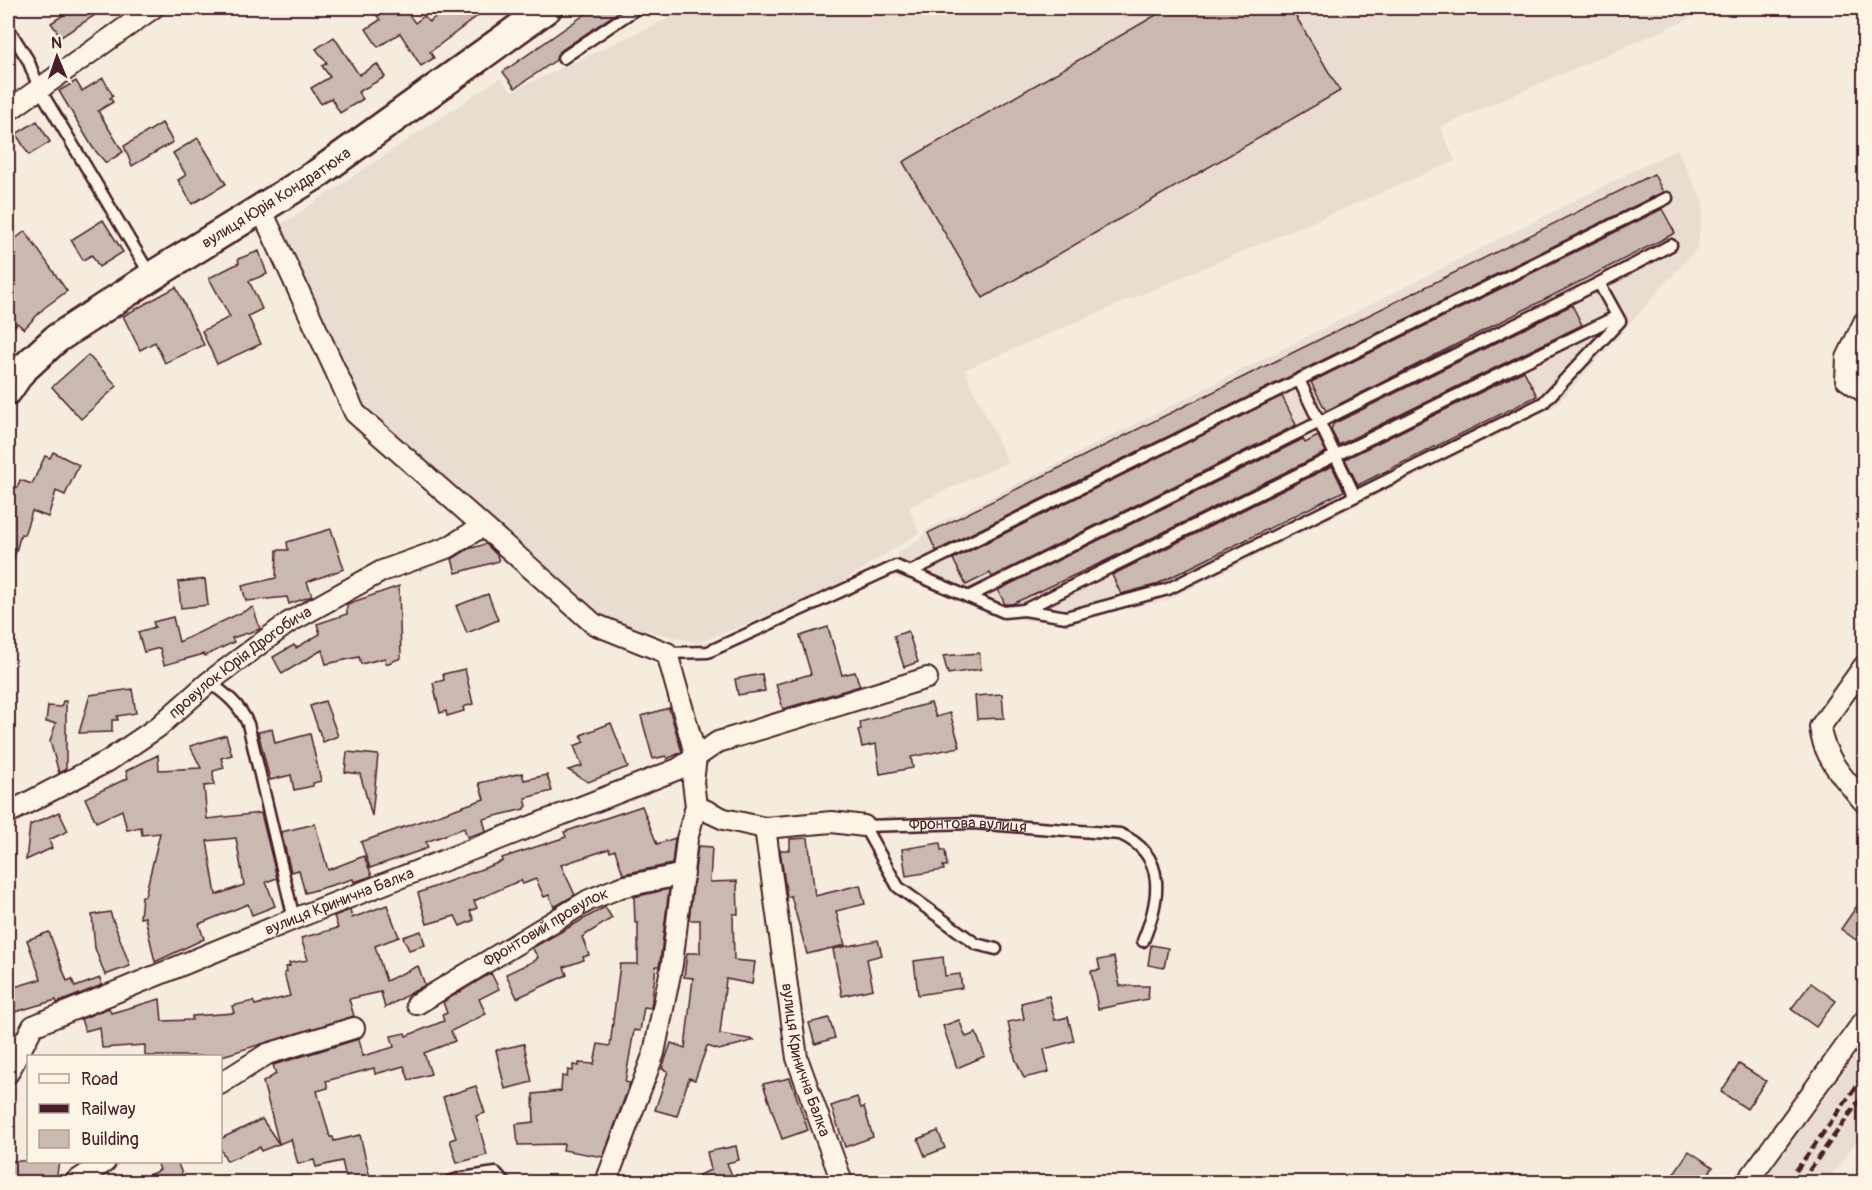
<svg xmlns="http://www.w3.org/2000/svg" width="1872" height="1190" font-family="Pangolin,sans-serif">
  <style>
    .built { fill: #e8ddd0 }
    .building { fill: #cab9b1; stroke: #4a1f2b; stroke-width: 1.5; fill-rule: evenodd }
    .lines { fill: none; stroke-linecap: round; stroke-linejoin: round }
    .lane-casing { stroke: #4a1f2b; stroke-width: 15 }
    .street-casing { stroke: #4a1f2b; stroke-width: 24 }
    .secondary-casing { stroke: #4a1f2b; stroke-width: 33 }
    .lane { stroke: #fcf5e5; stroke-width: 10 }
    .street { stroke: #fcf5e5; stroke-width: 20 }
    .secondary { stroke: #fcf5e5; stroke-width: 28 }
    .rail { stroke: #4a1f2b; stroke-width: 4.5; stroke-dasharray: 9 4.5; stroke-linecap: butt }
    .labels { text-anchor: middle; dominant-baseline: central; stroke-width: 4.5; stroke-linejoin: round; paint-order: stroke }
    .street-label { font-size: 16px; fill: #4a1f2b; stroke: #fcf5e5 }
  </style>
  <rect width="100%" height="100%" fill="#f5ecde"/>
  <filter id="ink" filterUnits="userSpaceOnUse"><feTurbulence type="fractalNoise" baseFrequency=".0167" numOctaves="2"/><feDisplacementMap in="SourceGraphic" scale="12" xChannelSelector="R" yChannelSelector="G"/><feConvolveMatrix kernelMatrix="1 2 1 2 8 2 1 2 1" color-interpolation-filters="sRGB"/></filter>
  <g filter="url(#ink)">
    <!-- built -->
    <g class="built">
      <path d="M691,8H1714L1440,127L1455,161L964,370L1008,462L909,507L919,533L825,593L698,643L596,618L368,411L281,243L279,226L500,78L512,91Z"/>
      <path d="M1677,149L1704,205L1697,248L1556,406L1166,601L1047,622L1010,619L895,576L898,552L921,539L926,530Z"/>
      <path d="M1864,1033V1131L1827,1182H1757Z"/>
    </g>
    <!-- building -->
    <g class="building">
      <path d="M74,8H106L61,37L51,23Z"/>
      <path d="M372,8H404L415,23L424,16L429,22L447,8H488L430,52L434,58L421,66L400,33L378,47L366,29L380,20Z"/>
      <path d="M594,8H624L559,52L556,60L515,88L503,72Z"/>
      <path d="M1168,8H1291L1340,91L983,298L903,162Z"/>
      <path d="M334,37L359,75L377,64L385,77L358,92L363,99L340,113L331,98L321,104L311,88L330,77L322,66L327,63L316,49Z"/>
      <path d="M103,78L113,96L110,98L113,102L98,111L123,152L106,163L93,148L59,91L76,81L82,91Z"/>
      <path d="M37,121L50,142L29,155L16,134Z"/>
      <path d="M162,123L173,142L132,166L124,146Z"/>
      <path d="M198,138L226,184L192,204L178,180L186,175L173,153Z"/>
      <path d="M1654,174L1663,192L936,551L928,533Z"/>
      <path d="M1662,209L1675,233L1326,411L1311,382Z"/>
      <path d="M103,220L123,252L99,267L92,255L83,260L71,240Z"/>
      <path d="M25,231L67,291L44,308L24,329L17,323L8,334V245Z"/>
      <path d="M259,251L267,274L249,281L262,309L248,316L261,344L217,364L202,331L230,317L209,278L239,263L238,259Z"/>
      <path d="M176,287L204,345L165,363L155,342L140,350L123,316Z"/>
      <path d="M1572,305L1582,325L1339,445L1331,430L1333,424Z"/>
      <path d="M88,355L117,386L81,419L52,387Z"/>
      <path d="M1524,371L1537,396L1358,485L1345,459Z"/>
      <path d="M1282,396L1296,425L992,577L990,573L966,585L953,559Z"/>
      <path d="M1318,436L1326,452L1105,561L1012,604H1005L998,590L1303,439L1305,443Z"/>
      <path d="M53,452L79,465L65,495L56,491L48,517L32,511L24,535L21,534L12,565H8V484L17,488L20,480L32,484L45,456L50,458Z"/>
      <path d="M1332,466L1344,491L1155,585L1121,594L1112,575Z"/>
      <path d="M331,529L344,569L307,582L312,596L289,604L287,597L246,601L242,586L276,578L277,550H288L287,542Z"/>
      <path d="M486,544L497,555L499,561L456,573L452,559L468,549Z"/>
      <path d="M205,579L208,605L181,608L178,582Z"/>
      <path d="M399,586L401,658L386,664L385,658L361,664L359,657L326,664L322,650L282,674L273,657L294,645L296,648L320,634L317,624L347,614V604Z"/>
      <path d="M488,594L498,620L467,633L456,606Z"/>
      <path d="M253,607L260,629L232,638L234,642L205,656L204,654L164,665L160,648L144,652L138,632L155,627L153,622L173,617L179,642Z"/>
      <path d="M828,627L842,675L855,672L860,686L783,709L776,684L811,674L800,636Z"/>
      <path d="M908,631L918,662L904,667L894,636Z"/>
      <path d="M979,653L981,669L948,674L943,656Z"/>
      <path d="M465,669L473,704L463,707L464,711L447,716L446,711L440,713L433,683L444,680L443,674Z"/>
      <path d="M762,674L765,691L738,695L735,679Z"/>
      <path d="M132,689L136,713L117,716L118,720H112V732L79,733L90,695Z"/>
      <path d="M1002,694L1004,718L977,719L975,696Z"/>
      <path d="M63,701H66V769L59,773L50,741L56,723L46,722L48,706L61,707Z"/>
      <path d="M325,701L338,736L323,742L310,706Z"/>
      <path d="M931,703L936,717L950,713L960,747L911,757L913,768L880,774L876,744L862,747L858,730L861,729L860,722Z"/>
      <path d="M669,708L682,752L667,759L666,756L653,759L641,716Z"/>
      <path d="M611,723L628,767L588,782L568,770L582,766L574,746L584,742L581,735Z"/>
      <path d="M272,729L275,743L310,734L321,781L313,783V786L294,790L291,775L270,780L258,732Z"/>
      <path d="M226,735L232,755L221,758L224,768L213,771L214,785L204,786L207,819L261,813L277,878L266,882L275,906L252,915L248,904L199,924L204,939L155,962L145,917L140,918L142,896H145L160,833L142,835L141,827L127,830L122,810L96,822L85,798L128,778L126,771L158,755L159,770L201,768L190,746ZM236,838L244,885L216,895L207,841Z"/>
      <path d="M347,752L378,755L372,816L360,774L345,772Z"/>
      <path d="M522,773L524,780L547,775L552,791L525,798L527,806L524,809L483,819L486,831L467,837L464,828L426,842L428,848L370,868L361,842L484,799L479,783Z"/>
      <path d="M642,806L657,844L675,838L672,864L623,874L615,850L610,852L609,849L561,865L575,895L554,907L549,895L544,897L536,879L523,884L521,880L474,901L477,908L470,911L474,920L460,926L455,916L427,924L418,893L503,861L502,858L566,837L564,832Z"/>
      <path d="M59,812L68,831L49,840L52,848L26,860L30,825Z"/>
      <path d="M315,824L328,870L364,856L372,876L354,882L353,879L305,893L299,870L291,872L281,832Z"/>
      <path d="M808,838L815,896L860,885L865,904L836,911L845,945L807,954L791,896L787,897L780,850H790V839Z"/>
      <path d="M940,843L941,850H945L947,866H943L944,870L906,876L902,849Z"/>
      <path d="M698,846L712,847L710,882L737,881L738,914H733L734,960L755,962L752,984L726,979L720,1034L755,1040L719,1050L707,1046L695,1080L689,1078L677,1116L655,1110L668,1071L662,1069L671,1043L685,1048L693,978L684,977L687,953H700V920H689Z"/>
      <path d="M669,889L660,962L659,966H656L651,1008L644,1007L640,1031L634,1030L625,1082L630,1083L603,1157L563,1150L564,1144L518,1145L516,1124L534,1122L533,1094L561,1091L562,1076L567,1077L568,1070L573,1071V1065L579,1066V1063L594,1064L598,1044L610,1046L620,964H638V923H635L634,897Z"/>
      <path d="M1864,896V928L1856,940L1841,929Z"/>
      <path d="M387,905L399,937L375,946L386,981L418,966L425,985L385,1008L381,992L349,999L354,1016L222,1056H145V1045L102,1048L100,1027L85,1031L81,1019L109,1008L111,1013L160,999L162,1021L192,1020V1016L234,1013L232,1006L253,1001L255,1005L290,996L284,973L287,972L286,967L290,966L289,963L308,960L301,938L338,928L334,916L350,910L352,918Z"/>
      <path d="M605,907L612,918L582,937L589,955L583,957L584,960L564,967L567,975L517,998L506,974L536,960L538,957L532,948Z"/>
      <path d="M110,912L130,966L105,975L95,948L92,915Z"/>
      <path d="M421,931L425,945L409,950L403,937Z"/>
      <path d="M49,932L67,981L72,979L75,987L100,978L102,985L57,1003L56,1000L8,1014V989L41,979L27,940Z"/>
      <path d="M878,940L882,955L867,959L873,989L842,996L833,949Z"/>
      <path d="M1151,945L1168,948L1164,968L1148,965Z"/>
      <path d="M943,957L945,976L960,974L962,988L918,995L914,961Z"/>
      <path d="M1114,957L1120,986H1149L1148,999L1098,1009L1091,971L1100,970L1098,960Z"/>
      <path d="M491,973L499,989L479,999L486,1014L451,1031L455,1041L424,1053L431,1074L409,1080L404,1066L375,1074L374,1068L326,1081L328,1088L317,1091L330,1137H333L334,1141L360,1135L371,1182H347L342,1161L316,1167L314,1160L298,1164L291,1139L279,1144L263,1082L276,1074L273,1065L359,1039L363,1056L394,1047L391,1036L405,1033L406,1036L444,1021L442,1015L447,1013L443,1002Z"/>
      <path d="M1811,983L1836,1001L1816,1027L1791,1009Z"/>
      <path d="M1049,996L1055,1020L1068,1017L1074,1041L1044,1049L1049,1072L1024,1078L1015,1058L1008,1022L1024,1019L1021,1003Z"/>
      <path d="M829,1018L835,1038L815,1044L809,1023Z"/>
      <path d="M959,1020L966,1037L976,1033L985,1056L957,1068L943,1026Z"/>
      <path d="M524,1044L532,1082L505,1089L496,1050Z"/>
      <path d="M1739,1064L1766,1081L1747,1109L1721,1092Z"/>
      <path d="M790,1078L808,1130L782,1139L763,1084Z"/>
      <path d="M476,1086L485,1113L476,1116L487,1155L457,1163L450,1140L456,1138L443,1097Z"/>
      <path d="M857,1097L861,1108L864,1107L873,1137L845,1147L831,1106Z"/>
      <path d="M262,1119L279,1144L261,1151L260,1147L227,1161L220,1148V1139Z"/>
      <path d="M938,1131L945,1148L925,1156L918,1139Z"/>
      <path d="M736,1146L739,1160L727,1163L733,1178L723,1182H682L711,1170L707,1152Z"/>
      <path d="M1689,1151L1713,1167L1703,1182H1668Z"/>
      <path d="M8,1161H59L56,1181L25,1176L23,1182H8Z"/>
      <path d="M157,1161H177L185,1182H132L160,1170Z"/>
    </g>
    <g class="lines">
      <defs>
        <g id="lane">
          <path d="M8,28L28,60L39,88L151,276"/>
          <path d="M563,58L637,8"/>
          <path d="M1299,380L1355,496"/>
          <path d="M910,572L1667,198"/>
          <path d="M968,597L1599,283L1671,245"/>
          <path d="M1024,610L1617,316"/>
          <path d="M667,653L708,652L896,566L1004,612L1024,610L1066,617L1168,589L1543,403L1620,321L1599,283"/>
          <path d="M209,682C227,695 239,704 248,724L294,919"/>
          <path id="s1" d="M996,949L976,944L898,887L864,826L973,823L1120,834C1168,855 1160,900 1143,941"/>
          <path d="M449,1182L462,1178L496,1173L504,1182"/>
        </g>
        <g id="street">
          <path d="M8,111L153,8"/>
          <path d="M261,209L355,413L594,624L667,653L696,757L693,782L696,806L687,839L672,964L654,1053L606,1182"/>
          <path d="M1864,322L1847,358L1846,379L1864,392"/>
          <path d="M1864,666L1820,727C1823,757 1845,780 1864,802"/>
          <path d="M696,806L724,819L765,828L832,822L864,826"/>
          <path id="s2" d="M8,813L108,761L158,727L209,682L288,623L382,571L449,547L481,527"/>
          <path id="s3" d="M765,828L797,1058L842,1182"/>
          <path id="s4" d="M417,1004L589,900L621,887L684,874"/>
          <path id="s5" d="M8,1073L33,1026L294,919L678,769L718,742L927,678"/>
          <path d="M220,1084L267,1054L354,1028"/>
          <path d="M75,1182L105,1162"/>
          <path d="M1747,1182L1864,1021"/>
        </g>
        <g id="secondary">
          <path id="s6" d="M8,390L21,371L56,339L152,276L317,174L547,8"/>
        </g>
      </defs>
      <!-- lane casing -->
      <use href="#lane" class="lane-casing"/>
      <!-- street casing -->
      <use href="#street" class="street-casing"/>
      <!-- secondary casing -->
      <use href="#secondary" class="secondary-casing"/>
      <!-- lane -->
      <use href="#lane" class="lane"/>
      <!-- street -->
      <use href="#street" class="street"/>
      <!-- secondary -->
      <use href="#secondary" class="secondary"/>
      <!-- rail -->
      <g class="rail">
        <path d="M1788,1182L1864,1076"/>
        <path d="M1801,1182L1864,1094"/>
      </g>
    </g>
  </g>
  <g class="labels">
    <!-- street labels -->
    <g class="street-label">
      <text stroke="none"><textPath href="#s6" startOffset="332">вулиця Юрія Кондратюка</textPath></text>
      <text stroke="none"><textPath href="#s2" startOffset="278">провулок Юрія Дрогобича</textPath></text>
      <text stroke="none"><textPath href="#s1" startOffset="291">Фронтова вулиця</textPath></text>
      <text stroke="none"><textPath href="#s5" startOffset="384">вулиця Кринична Балка</textPath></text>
      <text stroke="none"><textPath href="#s4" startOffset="150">Фронтовий провулок</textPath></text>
      <text stroke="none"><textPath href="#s3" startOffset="236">вулиця Кринична Балка</textPath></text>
    </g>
  </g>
  <!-- margin -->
  <rect width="1872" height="1190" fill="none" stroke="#fcf5e5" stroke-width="30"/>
  <rect x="15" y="15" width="1842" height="1160" fill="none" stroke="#4a1f2b" stroke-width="2" filter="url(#ink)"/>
  <!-- legend -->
  <rect x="27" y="1055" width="195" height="108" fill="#fcf5e5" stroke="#b59f9b" stroke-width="1.5"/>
  <rect x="39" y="1074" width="30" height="9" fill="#fcf5e5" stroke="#b59f9b" stroke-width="1.5"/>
  <text x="81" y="1085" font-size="18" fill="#4a1f2b">Road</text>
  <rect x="39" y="1104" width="30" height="9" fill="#4a1f2b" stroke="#b59f9b" stroke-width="1.5"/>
  <text x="81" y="1115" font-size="18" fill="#4a1f2b">Railway</text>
  <rect x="39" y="1130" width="30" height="18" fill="#cab9b1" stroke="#b59f9b" stroke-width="1.5"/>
  <text x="81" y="1145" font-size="18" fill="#4a1f2b">Building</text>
  <!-- north arrow -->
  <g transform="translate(57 57) rotate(358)" stroke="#fcf5e5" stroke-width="4.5" paint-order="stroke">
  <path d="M0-4.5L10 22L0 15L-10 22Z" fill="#4a1f2b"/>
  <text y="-9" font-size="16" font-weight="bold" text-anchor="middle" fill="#4a1f2b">N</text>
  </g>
</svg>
